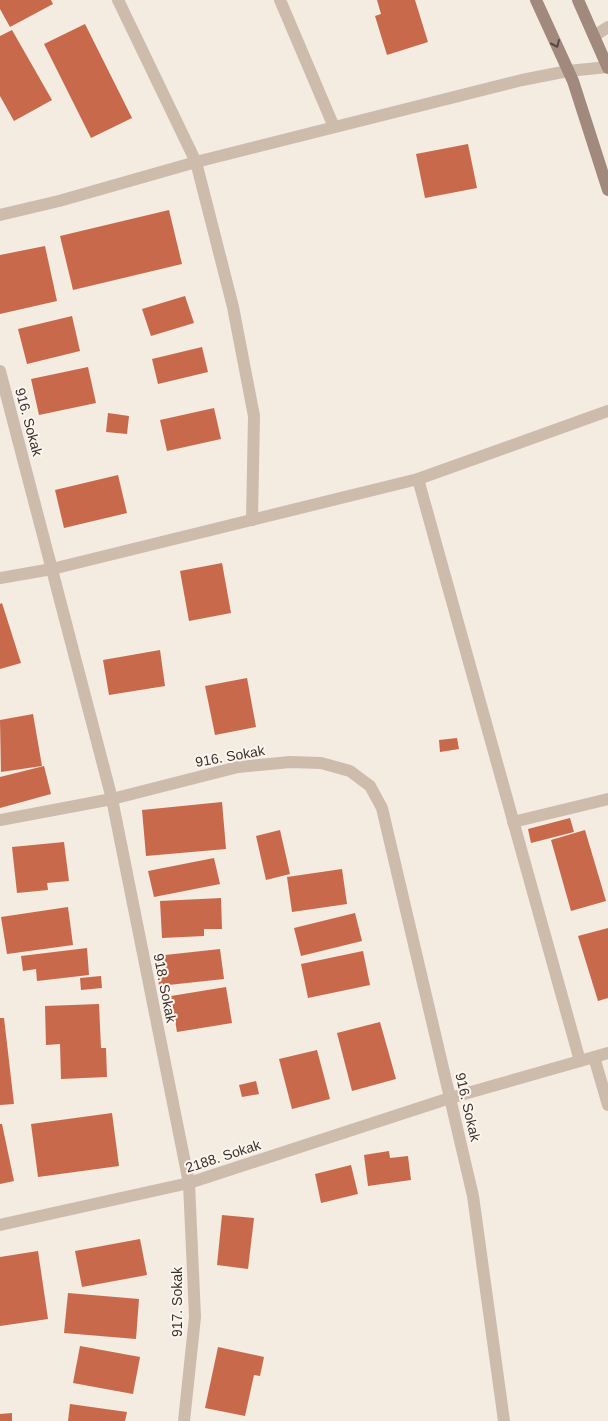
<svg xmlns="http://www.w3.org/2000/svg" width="608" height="1421" font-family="Helvetica,sans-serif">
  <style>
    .building { fill: #c8694b }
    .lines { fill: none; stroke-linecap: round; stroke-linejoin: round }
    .minor { stroke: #cdbbac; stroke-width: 12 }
    .tertiary { stroke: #cdbbac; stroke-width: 12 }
    .secondary { stroke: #a18a7d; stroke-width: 12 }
    .oneway { stroke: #544640 }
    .labels { text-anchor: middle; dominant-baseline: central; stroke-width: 4; stroke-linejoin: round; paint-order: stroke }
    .street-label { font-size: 14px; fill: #3b302b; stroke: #fbf5ee }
  </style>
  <rect width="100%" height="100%" fill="#f4ebe1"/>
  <!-- building -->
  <g class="building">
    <path d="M0,0H51L53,4L10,27L0,9Z"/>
    <path d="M377,0H415L428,42L387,55L375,16L381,14Z"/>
    <path d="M85,24L132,118L91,138L44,44Z"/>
    <path d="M12,30L52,100L14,121L0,96V36Z"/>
    <path d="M468,144L477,188L425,198L416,154Z"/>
    <path d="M169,210L182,264L73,290L60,236Z"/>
    <path d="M45,246L57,301L0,314V255Z"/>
    <path d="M185,296L194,323L151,336L142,309Z"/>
    <path d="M72,316L80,351L27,364L18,329Z"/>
    <path d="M202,347L208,372L158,384L152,359Z"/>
    <path d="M88,367L96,403L39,415L31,379Z"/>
    <path d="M214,408L221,439L167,451L160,420Z"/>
    <path d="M108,413L129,416L127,434L106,432Z"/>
    <path d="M118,475L127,513L64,528L55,490Z"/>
    <path d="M222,563L231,613L189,621L180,571Z"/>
    <path d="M2,603L21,663L0,669V604Z"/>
    <path d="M160,650L165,686L109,695L103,660Z"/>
    <path d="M247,678L256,727L215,735L205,686Z"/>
    <path d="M33,714L42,766L1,772L0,720Z"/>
    <path d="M457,738L459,749L440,752L439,740Z"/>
    <path d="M44,766L51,794L0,808V777Z"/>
    <path d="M222,802L226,849L146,856L142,810Z"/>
    <path d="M570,818L574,832L531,843L528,829Z"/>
    <path d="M280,830L290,874L266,880L256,836Z"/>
    <path d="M585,830L606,901L571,911L551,840Z"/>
    <path d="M64,842L69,881L47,883L48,890L17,893L12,847Z"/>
    <path d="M214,858L220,884L154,897L148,871Z"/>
    <path d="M342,869L347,904L292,912L287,877Z"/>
    <path d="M221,898L222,929H204V936L162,938L160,901Z"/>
    <path d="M68,907L73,945L7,954L1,917Z"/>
    <path d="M355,913L362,941L301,956L294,928Z"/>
    <path d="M608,928V998L598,1001L578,936Z"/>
    <path d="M87,948L89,975L37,981L36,969L23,971L21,956Z"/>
    <path d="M220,949L224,979L159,986L156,956Z"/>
    <path d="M363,951L370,985L308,998L301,964Z"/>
    <path d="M101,976L102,988L81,990L80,978Z"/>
    <path d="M226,987L232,1023L177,1032L171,996Z"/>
    <path d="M99,1004L101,1048H106L107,1077L61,1079L60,1044L46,1045L45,1006Z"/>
    <path d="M0,1018H4L14,1104L0,1105Z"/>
    <path d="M380,1022L396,1079L352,1091L337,1033Z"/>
    <path d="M317,1050L330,1099L292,1109L279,1059Z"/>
    <path d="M256,1081L259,1094L242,1097L239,1085Z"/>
    <path d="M112,1113L119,1166L38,1177L31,1124Z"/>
    <path d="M0,1124H2L14,1181L0,1184Z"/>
    <path d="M389,1151L390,1158L408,1156L411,1180L368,1186L364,1155Z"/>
    <path d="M351,1165L358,1194L321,1203L315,1174Z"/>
    <path d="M222,1215L254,1218L248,1269L217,1265Z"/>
    <path d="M140,1239L147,1275L82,1287L75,1251Z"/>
    <path d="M38,1251L48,1319L0,1326V1257Z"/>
    <path d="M68,1293L139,1299L136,1339L64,1333Z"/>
    <path d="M80,1346L140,1357L133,1394L73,1383Z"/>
    <path d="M218,1347L264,1357L260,1376L254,1375L245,1416L205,1408Z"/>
    <path d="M70,1404L127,1412L125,1421H68Z"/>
    <path d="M12,1413V1421H0V1414Z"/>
  </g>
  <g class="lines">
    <!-- minor -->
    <g class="minor">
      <path d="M118,0L196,162L233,307L254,416L252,520"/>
      <path d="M280,0L334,127"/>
      <path d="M594,36L608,27"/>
      <path d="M0,371L112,799L189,1183L195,1317L184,1421"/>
      <path d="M418,479L580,1061"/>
      <path d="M0,578L52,569L418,479L608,411"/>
      <path d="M0,820L112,799L238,767L290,762L321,763L350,771L370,786L382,808L473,1196L504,1421"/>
      <path d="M513,822L608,799"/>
      <path d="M594,1057L608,1105"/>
      <path d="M0,1225L189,1183L450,1098L608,1053"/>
    </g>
    <!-- tertiary -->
    <path class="tertiary" d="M0,215L59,201L196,162L522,80L568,71L608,67"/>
    <!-- secondary -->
    <g class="secondary">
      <path d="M536,0L573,81L608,190"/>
      <path d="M578,0L608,68"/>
    </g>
  </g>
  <!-- one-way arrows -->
  <defs><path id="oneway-chevron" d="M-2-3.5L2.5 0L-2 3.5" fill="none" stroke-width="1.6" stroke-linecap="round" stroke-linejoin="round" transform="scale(1.25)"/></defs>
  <use class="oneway" href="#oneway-chevron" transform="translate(556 44) rotate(66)"/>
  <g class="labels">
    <!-- street labels -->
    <g class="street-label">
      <text transform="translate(29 422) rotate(75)">916. Sokak</text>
      <text transform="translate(230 756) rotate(-10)">916. Sokak</text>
      <text transform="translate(165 988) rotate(79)">918. Sokak</text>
      <text transform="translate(468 1107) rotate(77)">916. Sokak</text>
      <text transform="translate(223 1156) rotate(-18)">2188. Sokak</text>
      <text transform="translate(177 1302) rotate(-90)">917. Sokak</text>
    </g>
  </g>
</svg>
